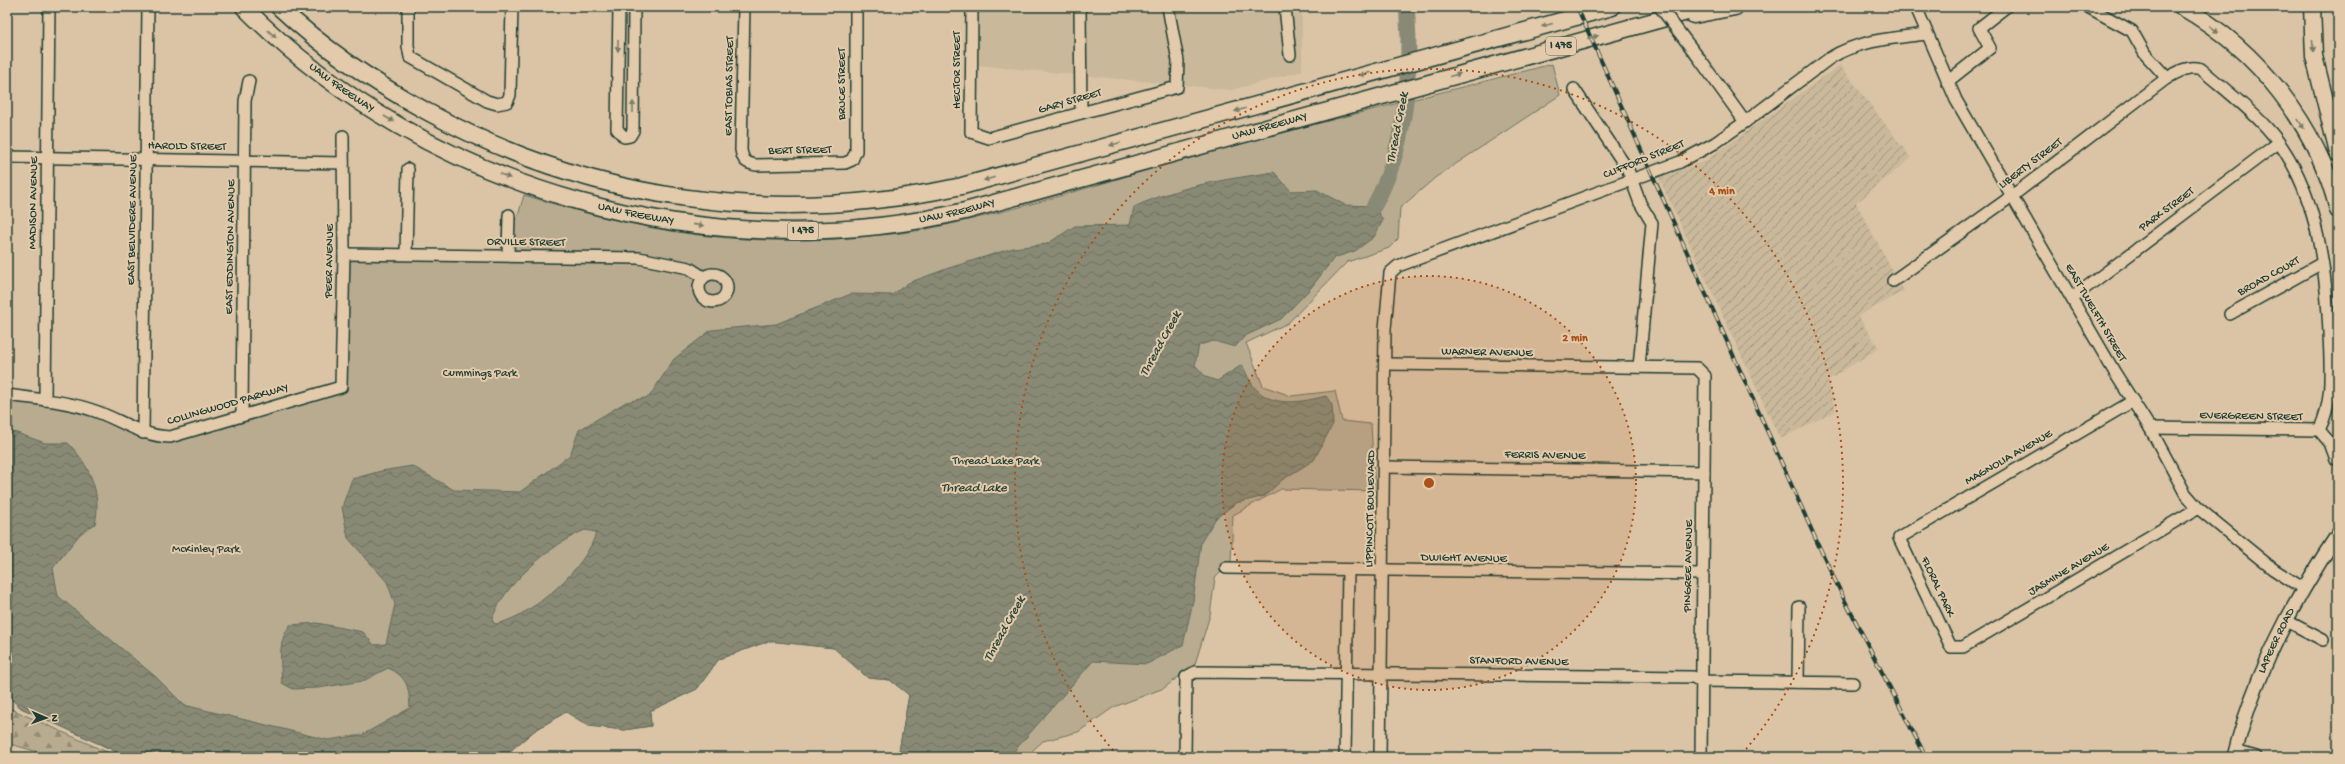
<svg xmlns="http://www.w3.org/2000/svg" width="2345" height="764" font-family="'Gochi Hand',sans-serif">
  <style>
    .built { fill: #c9b89a }
    .industrial { fill: url(#industrial-furrows) }
    .forest { fill: url(#forest-firs); stroke: #6c7462 }
    .park { fill: #b8ab90; stroke: #6c7462 }
    .water { fill: url(#water-waves); stroke: #5f6b5a; fill-rule: evenodd }
    .lines { fill: none; stroke-linecap: round; stroke-linejoin: round }
    .river { stroke: #898a74; stroke-width: 16 }
    .minor-casing { stroke: #1f3d34; stroke-width: 14 }
    .major-casing { stroke: #1f3d34; stroke-width: 16 }
    .highway-casing { stroke: #1f3d34; stroke-width: 19 }
    .minor { stroke: #e2caaa; stroke-width: 11 }
    .major { stroke: #e2caaa; stroke-width: 13 }
    .highway { stroke: #e2caaa; stroke-width: 16 }
    .rail-casing { stroke: #1f3d34; stroke-width: 4 }
    .rail { stroke: #e2caaa; stroke-width: 2.5; stroke-dasharray: 8; stroke-linecap: butt }
    .minor-bridge-casing { stroke: #1f3d34; stroke-width: 14; stroke-linecap: butt }
    .minor-bridge { stroke: #e2caaa; stroke-width: 11 }
    .oneway { fill: #777c69 }
    .ring { fill: none; stroke: #ac5118; stroke-width: 2; stroke-dasharray: 2 4 }
    .labels { text-anchor: middle; dominant-baseline: central; stroke-width: 4; stroke-linejoin: round; paint-order: stroke }
    .shield { fill: #e2caaa; stroke: #5a6757; stroke-width: 1 }
    .shield-label { font-size: 11px; font-weight: bold; fill: #1f3d34 }
    .street-label { font-size: 12px; fill: #1f3d34; stroke: #e2caaa }
    .park-label { font-size: 12px; fill: #274239; stroke: #e2caaa }
    .water-label { font-size: 13px; font-style: italic; fill: #2a453a; stroke: #e2caaa }
    .centre { fill: #ac5118; stroke: #e2caaa; stroke-width: 2 }
    .ring-label { font-size: 12px; text-anchor: middle; font-weight: bold; fill: #ac5118; stroke: #e2caaa; stroke-width: 4; stroke-linejoin: round; paint-order: stroke }
  </style>
  <defs>
    <pattern id="industrial-furrows" width="10" height="10" patternUnits="userSpaceOnUse"><rect width="10" height="10" fill="#c9b89a"/><path d="M-1 1l2-2M0 10L10 0M9 11l2-2" fill="none" stroke="#a3977e"/></pattern>
    <pattern id="forest-firs" width="22" height="20" patternUnits="userSpaceOnUse"><rect width="22" height="20" fill="#b8ab90"/><path d="M5 1l3.5 6h-7zM16 11l3.5 6h-7z" fill="#958c76"/></pattern>
    <pattern id="water-waves" width="16" height="10" patternUnits="userSpaceOnUse"><rect width="16" height="10" fill="#898a74"/><path d="M0 5q4-4 8 0t8 0" fill="none" stroke="#6f7260"/></pattern>
  </defs>
  <rect width="100%" height="100%" fill="#dac4a5"/>
  <filter id="ink" filterUnits="userSpaceOnUse"><feTurbulence type="fractalNoise" baseFrequency=".025" numOctaves="2"/><feDisplacementMap in="SourceGraphic" scale="8" xChannelSelector="R" yChannelSelector="G"/><feConvolveMatrix kernelMatrix="1 2 1 2 8 2 1 2 1" color-interpolation-filters="sRGB"/></filter>
  <g filter="url(#ink)">
    <!-- built -->
    <path class="built" d="M979,7H1302V71L1231,90L978,65Z"/>
    <!-- industrial -->
    <path class="industrial" d="M1840,65L1911,158L1856,203L1904,291L1858,316L1879,348L1828,380L1836,411L1780,439L1659,178L1705,161Z"/>
    <!-- forest -->
    <path class="forest" d="M7,707L118,757H55L7,743Z"/>
    <!-- park -->
    <path class="park" d="M1552,64L1560,95L1436,177L1400,208L1398,239L1389,248L1347,262L1288,323L1246,343L1263,386L1291,396L1335,391L1342,421L1371,424L1375,491L1281,489L1233,515L1231,562L1215,578L1210,615L1195,664L1164,688L1114,707L1078,732L1043,741L1031,752L1029,757H898L909,695L890,680L868,678L834,648L769,641L719,659L697,689L650,711L651,726L624,730L589,726L566,712L534,731L503,757H128L21,708L7,695V398L84,412L145,438L163,442L345,392L350,258L501,260L503,210L517,219L524,195C640,231 735,248 857,237C877,235 897,234 916,231C1009,214 1101,183 1192,157C1312,124 1432,95 1552,64Z"/>
    <!-- water -->
    <path class="water" d="M1274,172L1291,191L1317,190L1345,205L1374,206L1383,220L1374,237L1355,251L1334,258L1310,289L1281,319L1245,336L1235,347L1214,341L1199,345L1195,365L1206,377L1217,381L1242,365C1246,372 1250,383 1256,389C1274,408 1302,402 1326,396L1332,405L1333,424L1314,460L1282,480L1265,496L1236,503L1216,518L1201,542L1193,601L1183,645L1147,664L1093,661L1009,757H898L909,695L890,680L868,678L834,648L769,641L719,659L697,689L650,711L651,726L624,730L589,726L566,712L534,731L503,757H128L21,708L7,695V431L17,433L45,443H68C90,465 102,494 95,524L80,534L53,568L58,596L156,677L184,705L328,740L362,735L410,708C409,688 408,677 388,668L363,681L318,688L293,689L282,683C281,662 277,642 290,625L317,623L363,632L374,645L386,644L395,604L387,582L348,538L342,507L352,479L381,471L412,466L454,490L520,492L570,455L579,430L626,402L649,397L674,359L711,330L776,324L851,294L892,295L908,283L949,268L1013,248L1047,244L1075,226L1130,225L1134,207C1182,185 1223,180 1274,172ZM585,530L596,532C588,567 531,617 496,624L492,621C499,588 554,542 585,530Z"/>
    <g class="lines">
      <!-- river -->
      <path class="river" d="M1374,206C1406,148 1412,75 1407,10L1404,7"/>
      <defs>
        <g id="minor">
          <path d="M408,7V46L410,57L487,101L497,104L507,102L510,95L512,7"/>
          <path d="M619,7L617,129L624,137L630,136L633,131L634,7"/>
          <path d="M744,7L741,150C743,161 746,163 756,165L845,163L852,160L856,151V7"/>
          <path d="M972,7L971,132L989,138L1177,87L1178,61L1168,7"/>
          <path d="M1080,7L1081,113"/>
          <path d="M1285,7L1290,55"/>
          <path d="M1916,7L1956,100L2115,373L2150,428L2185,493L2198,508L2273,569L2304,589"/>
          <path d="M2088,7L2132,31L2145,54L2167,78"/>
          <path d="M1698,57L1745,122"/>
          <path d="M1947,82L1990,48L1979,28L2006,7"/>
          <path d="M1574,89L1628,170L1640,203L1652,223L1639,367"/>
          <path d="M7,157L343,163"/>
          <path d="M344,254L639,258L689,268L703,277"/>
          <path d="M406,254L408,169"/>
          <path d="M508,255L509,215"/>
          <circle cx="713" cy="288" r="14"/>
          <path d="M1893,281L2012,196L2167,78C2178,72 2188,65 2201,69C2223,88 2247,106 2267,128C2315,180 2326,264 2329,332C2330,364 2334,402 2319,430"/>
          <path d="M2072,298L2278,143"/>
          <path d="M2230,314L2322,263"/>
          <path d="M1385,364L1697,368L1705,376L1701,757"/>
          <path d="M7,395C36,399 67,401 95,411C121,420 141,436 170,437L341,387L344,254L343,136"/>
          <path d="M45,400L49,7"/>
          <path d="M2133,401L1899,538L1951,647H1963L2198,508"/>
          <path d="M242,414L245,101L249,81"/>
          <path d="M2150,428L2319,430L2330,443L2336,459"/>
          <path d="M143,433L148,7"/>
          <path d="M1385,467L1704,472"/>
          <path d="M1226,568L1702,574"/>
          <path d="M2287,621L2323,640"/>
          <path d="M1798,682L1799,607"/>
          <path d="M2235,751L2256,757"/>
          <path d="M1185,757L1186,677L1195,672L1693,677L1701,681L1853,683"/>
          <path d="M1345,757L1348,570"/>
          <path d="M1380,757L1385,329L1390,273L1398,266L1680,162L1715,143L1745,122L1830,58C1859,40 1893,38 1927,34"/>
        </g>
        <g id="major">
          <path id="s1" d="M2234,757C2253,678 2293,601 2338,534"/>
        </g>
        <g id="highway">
          <path id="s2" d="M244,7C428,193 712,271 965,211L1705,7"/>
          <path d="M279,7C324,49 373,82 426,111C593,203 777,226 962,186L1612,7"/>
          <path d="M2182,7C2257,49 2318,126 2338,210"/>
          <path d="M2312,7L2314,56L2338,153"/>
          <path d="M1694,15L1735,7"/>
        </g>
      </defs>
      <!-- minor casing -->
      <use href="#minor" class="minor-casing"/>
      <!-- major casing -->
      <use href="#major" class="major-casing"/>
      <!-- highway casing -->
      <use href="#highway" class="highway-casing"/>
      <!-- minor -->
      <use href="#minor" class="minor"/>
      <!-- major -->
      <use href="#major" class="major"/>
      <!-- highway -->
      <use href="#highway" class="highway"/>
      <defs>
        <path id="rail" d="M1577,7L1817,542L1844,599L1926,757"/>
      </defs>
      <!-- rail casing -->
      <use href="#rail" class="rail-casing"/>
      <!-- rail -->
      <use href="#rail" class="rail"/>
      <defs>
        <path id="minor-bridge" d="M1660,7L1698,57"/>
      </defs>
      <!-- minor-bridge casing -->
      <use href="#minor-bridge" class="minor-bridge-casing"/>
      <!-- minor-bridge -->
      <use href="#minor-bridge" class="minor-bridge"/>
    </g>
    <!-- one-way arrows -->
    <defs><path id="oneway-solid" d="M-6-.8H1V-3.2L6.5 0L1 3.2V.8H-6Z"/></defs>
    <g class="oneway">
      <use href="#oneway-solid" transform="translate(1547 25) rotate(165)"/>
      <use href="#oneway-solid" transform="translate(2214 29) rotate(38)"/>
      <use href="#oneway-solid" transform="translate(272 34) rotate(42)"/>
      <use href="#oneway-solid" transform="translate(1593 37) rotate(-15)"/>
      <use href="#oneway-solid" transform="translate(618 46) rotate(91)"/>
      <use href="#oneway-solid" transform="translate(2313 46) rotate(84)"/>
      <use href="#oneway-solid" transform="translate(1365 74) rotate(164)"/>
      <use href="#oneway-solid" transform="translate(1455 75) rotate(-15)"/>
      <use href="#oneway-solid" transform="translate(633 107) rotate(-90)"/>
      <use href="#oneway-solid" transform="translate(1240 110) rotate(164)"/>
      <use href="#oneway-solid" transform="translate(389 119) rotate(30)"/>
      <use href="#oneway-solid" transform="translate(2301 124) rotate(58)"/>
      <use href="#oneway-solid" transform="translate(1115 144) rotate(165)"/>
      <use href="#oneway-solid" transform="translate(505 176) rotate(22)"/>
      <use href="#oneway-solid" transform="translate(989 179) rotate(164)"/>
      <use href="#oneway-solid" transform="translate(698 225) rotate(6)"/>
    </g>
  </g>
  <!-- distance rings -->
  <circle cx="1429" cy="483" r="207" fill="#ac5118" fill-opacity=".12"/>
  <g class="ring">
    <circle cx="1429" cy="483" r="207"/>
    <path d="M1117 755A414 414 0 1 1 1741 755"/>
  </g>
  <g class="labels">
    <!-- shield labels -->
    <g class="shield">
      <rect x="1546" y="37" width="30" height="18" rx="3"/>
      <rect x="788" y="222" width="30" height="18" rx="3"/>
    </g>
    <g class="shield-label">
      <text x="1561" y="46">I 475</text>
      <text x="803" y="231">I 475</text>
    </g>
    <!-- street labels -->
    <g class="street-label">
      <text transform="translate(958 70) rotate(-90)">HECTOR STREET</text>
      <text transform="translate(843 84) rotate(-90)">BRUCE STREET</text>
      <text transform="translate(730 86) rotate(-89)">EAST TOBIAS STREET</text>
      <text stroke="none"><textPath href="#s2" startOffset="127">UAW FREEWAY</textPath></text>
      <text transform="translate(1070 102) rotate(-16)">GARY STREET</text>
      <text stroke="none"><textPath href="#s2" startOffset="1098">UAW FREEWAY</textPath></text>
      <text transform="translate(187 147) rotate(1)">HAROLD STREET</text>
      <text transform="translate(800 151) rotate(-1)">BERT STREET</text>
      <text transform="translate(1644 160) rotate(-22)">CLIFFORD STREET</text>
      <text transform="translate(2031 164) rotate(-37)">LIBERTY STREET</text>
      <text transform="translate(34 203) rotate(-89)">MADISON AVENUE</text>
      <text transform="translate(2167 210) rotate(-37)">PARK STREET</text>
      <text stroke="none"><textPath href="#s2" startOffset="774">UAW FREEWAY</textPath></text>
      <text stroke="none"><textPath href="#s2" startOffset="450">UAW FREEWAY</textPath></text>
      <text transform="translate(133 220) rotate(-89)">EAST BELVIDERE AVENUE</text>
      <text transform="translate(526 243) rotate(1)">ORVILLE STREET</text>
      <text transform="translate(231 247) rotate(-89)">EAST EDDINGTON AVENUE</text>
      <text transform="translate(330 261) rotate(-89)">PEER AVENUE</text>
      <text transform="translate(2269 277) rotate(-29)">BROAD COURT</text>
      <text transform="translate(2095 313) rotate(60)">EAST TWELFTH STREET</text>
      <text transform="translate(1487 353) rotate(1)">WARNER AVENUE</text>
      <text transform="translate(228 405) rotate(-16)">COLLINGWOOD PARKWAY</text>
      <text transform="translate(2251 417) rotate(1)">EVERGREEN STREET</text>
      <text transform="translate(1545 456) rotate(1)">FERRIS AVENUE</text>
      <text transform="translate(2009 458) rotate(-30)">MAGNOLIA AVENUE</text>
      <text transform="translate(1371 509) rotate(-89)">LIPPINCOTT BOULEVARD</text>
      <text transform="translate(1464 559) rotate(1)">DWIGHT AVENUE</text>
      <text transform="translate(1689 566) rotate(-89)">PINGREE AVENUE</text>
      <text transform="translate(2069 570) rotate(-31)">JASMINE AVENUE</text>
      <text transform="translate(1937 587) rotate(65)">FLORAL PARK</text>
      <text stroke="none"><textPath href="#s1" startOffset="124">LAPEER ROAD</textPath></text>
      <text transform="translate(1519 662) rotate(1)">STANFORD AVENUE</text>
    </g>
    <!-- park labels -->
    <g class="park-label">
      <text x="480" y="374">Cummings Park</text>
      <text x="996" y="462">Thread Lake Park</text>
      <text x="206" y="550">McKinley Park</text>
    </g>
    <!-- water labels -->
    <g class="water-label">
      <text transform="translate(1398 128) rotate(-79)">Thread Creek</text>
      <text transform="translate(1161 344) rotate(-61)">Thread Creek</text>
      <text x="974" y="488">Thread Lake</text>
      <text transform="translate(1005 629) rotate(-61)">Thread Creek</text>
    </g>
  </g>
  <circle cx="1429" cy="483" r="6" class="centre"/>
  <g class="ring-label">
    <text x="1722" y="194">4 min</text>
    <text x="1575" y="341">2 min</text>
  </g>
  <!-- margin -->
  <rect width="2345" height="764" fill="none" stroke="#e2caaa" stroke-width="24"/>
  <rect x="12" y="12" width="2321" height="740" fill="none" stroke="#1f3d34" stroke-width="1.5" filter="url(#ink)"/>
  <!-- north arrow -->
  <g transform="translate(46 718) rotate(92)" stroke="#e2caaa" stroke-width="3" paint-order="stroke">
  <path d="M0-3L7 15L0 10L-7 15Z" fill="#1f3d34"/>
  <text y="-6" font-size="11" font-weight="bold" text-anchor="middle" fill="#1f3d34">N</text>
  </g>
</svg>
